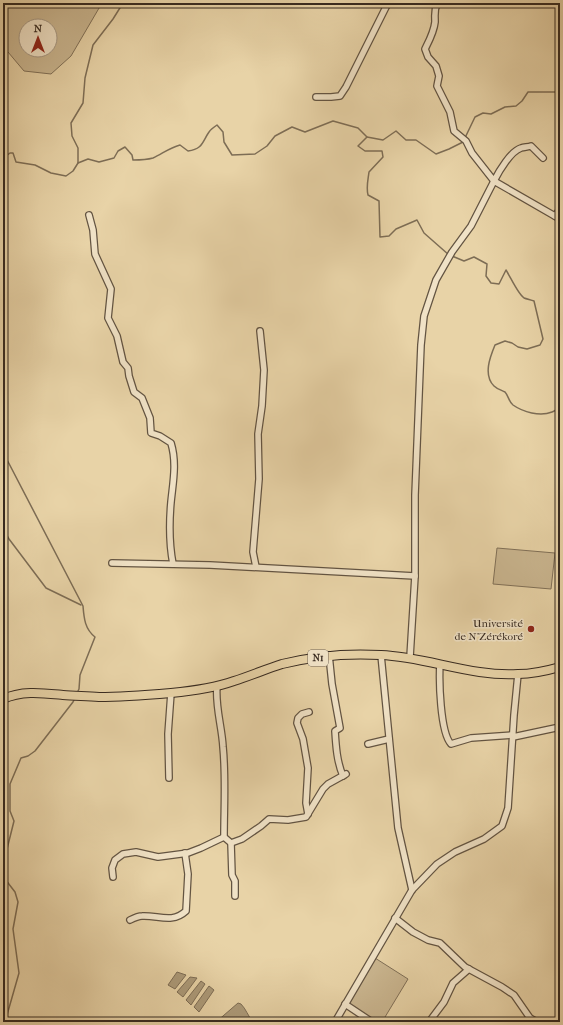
<svg xmlns="http://www.w3.org/2000/svg" width="563" height="1025" font-family="'IM FELL French Canon',serif">
  <style>
    .green { fill: #cab690; stroke: #807058; fill-rule: evenodd }
    .water { fill: #ac9a79; stroke: #7d6d55 }
    .lines { fill: none; stroke-linecap: round; stroke-linejoin: round }
    .stream { stroke: #7d6d55; stroke-width: 1.5 }
    .street-casing { stroke: #635442; stroke-width: 8 }
    .primary-casing { stroke: #372a20; stroke-width: 10 }
    .street { stroke: #f0e2c6; stroke-width: 5.5 }
    .primary { stroke: #e8d3a7; stroke-width: 8 }
    .poi-dot { fill: #8f2418; stroke: #f0e2c6; stroke-width: 1.5 }
    .labels { text-anchor: middle; dominant-baseline: central; stroke-width: 3; stroke-linejoin: round; paint-order: stroke }
    .shield { fill: #f0e2c6; stroke: #6e6152; stroke-width: 1 }
    .shield-label { font-size: 10px; font-weight: bold; fill: #372a20 }
    .poi-label { font-size: 11px; fill: #372a20; stroke: #f0e2c6; text-anchor: end }
  </style>
  <rect width="100%" height="100%" fill="#e8d3a7"/>
  <filter id="stains"><feTurbulence type="fractalNoise" baseFrequency=".005" numOctaves="4"/><feColorMatrix values="0 0 0 0 .2 0 0 0 0 .09 0 0 0 0 .02 0 0 0 .5 -.17"/></filter>
  <radialGradient id="worn" r=".72"><stop offset=".6" stop-color="#630" stop-opacity="0"/><stop offset="1" stop-color="#630" stop-opacity=".3"/></radialGradient>
  <!-- green -->
  <g class="green">
    <path d="M3,3H102L71,56L51,74L24,71L8,52L3,50ZM26,26H50V50H26Z"/>
    <path d="M497,548L555,553L551,589L493,584Z"/>
    <path d="M375,958L408,979L382,1022H378L348,1004Z"/>
  </g>
  <!-- water -->
  <g class="water">
    <path d="M177,972L186,975L175,989L168,985Z"/>
    <path d="M190,977L197,978L183,997L177,992Z"/>
    <path d="M201,981L205,984L191,1005L186,1000Z"/>
    <path d="M209,986L214,990L199,1012L194,1007Z"/>
    <path d="M238,1003L241,1004C246,1009 248,1016 253,1022H216Z"/>
  </g>
  <g class="lines">
    <!-- stream -->
    <g class="stream">
      <path d="M367,137L358,146L365,151H382L383,157L369,172C368,180 366,187 368,195L379,201L380,237L389,236L396,229L417,220L424,233L449,255"/>
      <path d="M78,163V148L72,136L71,123L83,103L85,78L93,45L113,19L123,3"/>
      <path d="M3,165L6,156L10,153H13L16,162L35,165L51,173L66,176L73,171L78,163L88,159L99,162L114,158L118,151L125,147L132,155L133,160C140,160 146,160 153,158C162,154 169,148 180,145L188,151C203,149 202,142 209,132C211,129 214,127 217,125L223,132L224,142L232,155L255,154L267,146L275,136L292,127L305,132L333,121L358,128L367,137L383,140L396,131L406,140H416L436,154L449,149L463,142L475,117L483,113L491,114L505,107L516,106L522,101L528,92H556L560,91"/>
      <path d="M452,256L464,261L474,257L487,264L486,276L491,283L499,284L506,270C511,278 518,294 524,298C527,299 531,300 534,301L543,339L540,345L527,349L518,347L512,343L505,341L495,345C490,357 483,375 494,386C497,389 501,390 505,392C508,395 509,402 513,405C523,412 540,417 552,412C555,411 557,409 560,408"/>
      <path d="M3,452L83,606C84,619 85,629 95,637L80,675L79,689L77,693"/>
      <path d="M3,529L9,539L46,588L81,605"/>
      <path d="M3,865L14,821L10,811V784L21,758L28,756L35,751L73,702L75,698"/>
      <path d="M3,869L5,879L15,892L18,902L13,929L19,973L5,1022"/>
    </g>
    <defs>
      <g id="street">
        <path d="M437,3C434,11 435,14 435,22C434,32 429,41 425,49L428,57L436,66L439,76L437,86L450,112L454,131L466,141L472,153L494,181C499,171 511,151 521,148C524,147 528,147 531,146L543,158"/>
        <path d="M316,97H331L340,96L346,87L388,3"/>
        <path d="M89,215L93,230L95,254L111,289L108,318L117,336L123,362L128,368L129,376L134,392L142,398L150,418L151,433L160,436L171,443C177,463 173,482 171,502C169,524 169,543 173,564"/>
        <path d="M555,216L560,209"/>
        <path d="M112,563L210,565L415,576"/>
        <path d="M256,567L253,552L259,479L258,434L262,406L264,370L260,331"/>
        <path d="M329,655L332,684L340,728L335,731C336,747 337,762 343,776"/>
        <path d="M381,655L398,828L412,890"/>
        <path d="M410,657L415,576V495L421,345L424,316L436,280L452,252L471,226L494,181L560,219"/>
        <path d="M440,664C439,680 440,732 451,744L471,738L513,735"/>
        <path d="M217,686C215,706 222,727 223,747C226,777 224,807 224,837L231,843L232,875L235,881V896"/>
        <path d="M513,737L560,727"/>
        <path d="M368,744L389,739"/>
        <path d="M169,778L168,734L171,693"/>
        <path d="M308,814L306,803L308,768L303,739L297,723L298,718L302,714L309,712"/>
        <path d="M231,843L242,839L261,826L269,819L288,820L306,817L323,789L328,784L346,774"/>
        <path d="M113,877L112,868L115,860L123,854L136,852L158,857L188,853L201,848L224,837"/>
        <path d="M395,918L413,932L428,940L440,943L465,967L502,987L514,995L530,1018L537,1022"/>
        <path d="M130,920C134,918 138,916 142,916C158,915 172,924 186,911L188,874L185,853"/>
        <path d="M345,1004L372,1022"/>
        <path d="M335,1022L412,890L437,864L455,852L484,839L502,826L508,808L514,715L518,674"/>
        <path d="M429,1022L444,1002L453,983L469,969"/>
      </g>
      <path id="primary" d="M3,699C22,690 43,693 63,695C74,696 87,696 99,697C123,697 147,695 171,693C192,691 214,688 234,681C250,676 266,669 282,664C314,656 348,653 381,655C427,657 472,677 518,674C532,674 546,671 560,667"/>
    </defs>
    <!-- street casing -->
    <use href="#street" class="street-casing"/>
    <!-- primary casing -->
    <use href="#primary" class="primary-casing"/>
    <!-- street -->
    <use href="#street" class="street"/>
    <!-- primary -->
    <use href="#primary" class="primary"/>
  </g>
  <!-- markers -->
  <circle class="poi-dot" cx="531" cy="629" r="4"/>
  <g class="labels">
    <!-- shield labels -->
    <rect class="shield" x="308" y="650" width="20" height="16" rx="3"/>
    <g class="shield-label">
      <text x="318" y="658">N1</text>
    </g>
    <!-- poi labels -->
    <g class="poi-label">
      <text x="523" y="623">Université<tspan x="523" dy="13">de N'Zérékoré</tspan></text>
    </g>
  </g>
  <!-- margin -->
  <rect width="563" height="1025" fill="none" stroke="#e8d3a7" stroke-width="16"/>
  <rect x="4" y="4" width="555" height="1017" fill="none" stroke="#372a20" stroke-width="2"/>
  <rect x="8" y="8" width="547" height="1009" fill="none" stroke="#372a20"/>
  <!-- north arrow -->
  <g transform="translate(38 38)"><circle r="19" fill="#f0e2c6" stroke="#a69884"/>
  <path d="M0-3L7 15L0 10L-7 15Z" fill="#8f2418"/>
  <text y="-6" font-size="11" font-weight="bold" text-anchor="middle" fill="#372a20">N</text>
  </g>
  <rect width="100%" height="100%" filter="url(#stains)"/>
  <rect width="100%" height="100%" fill="url(#worn)"/>
</svg>
